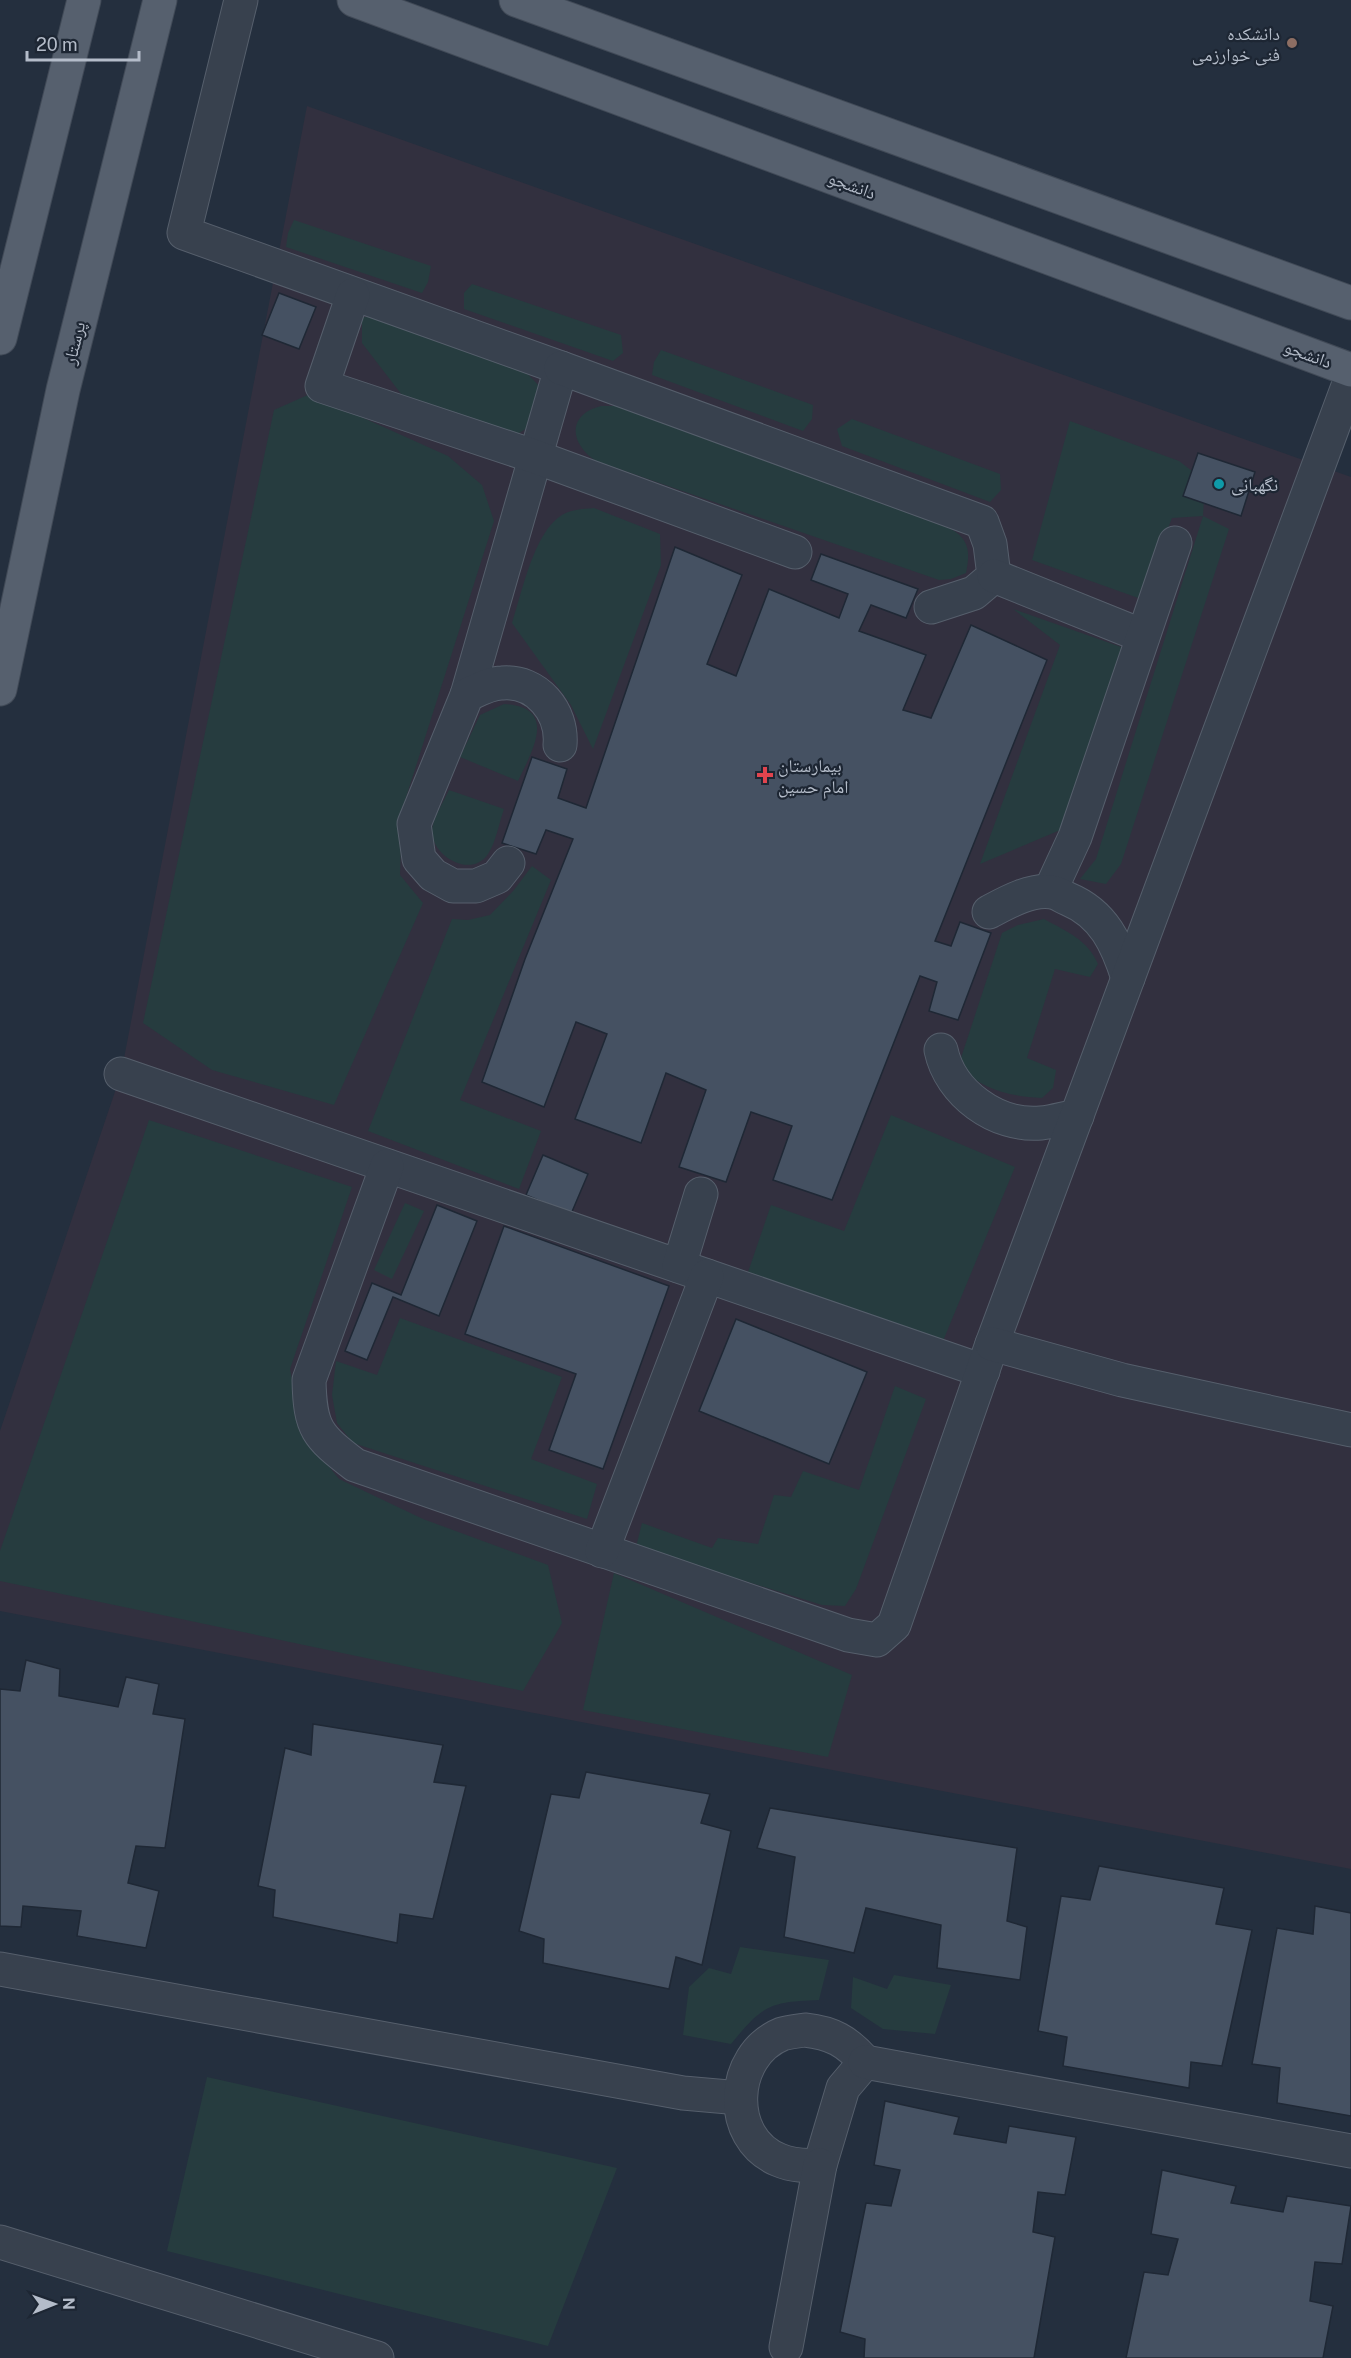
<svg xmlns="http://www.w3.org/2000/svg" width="1351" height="2358" font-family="'Public Sans','Noto Naskh Arabic',sans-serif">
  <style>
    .medical { fill: #32303f }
    .green { fill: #263c3f }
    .building { fill: #455162; stroke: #1f2835; stroke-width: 1.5 }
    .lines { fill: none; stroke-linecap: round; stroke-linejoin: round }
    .minor-casing { stroke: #565f6c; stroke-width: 35 }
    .major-casing { stroke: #414a57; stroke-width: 35 }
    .minor { stroke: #38414e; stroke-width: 33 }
    .major { stroke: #56606e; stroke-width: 33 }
    .education-dot { fill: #8d6e63; stroke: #1d2633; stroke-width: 2 }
    .culture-dot { fill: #0f9aa8; stroke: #1d2633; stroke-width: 2 }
    .health-dot { fill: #e0444e; stroke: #1d2633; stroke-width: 2 }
    .labels { text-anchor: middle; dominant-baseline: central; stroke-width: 4.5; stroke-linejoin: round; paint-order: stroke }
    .poi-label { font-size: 18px; fill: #b4bcc9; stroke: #1d2633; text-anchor: start }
    .street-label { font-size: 18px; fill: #b4bcc9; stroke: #1d2633 }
  </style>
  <rect width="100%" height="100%" fill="#242f3e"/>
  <!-- medical -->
  <path class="medical" d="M307,106L1351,477V1869L0,1611V1431L121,1074Z"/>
  <!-- green -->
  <g class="green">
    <path d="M294,220L431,266L428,282L422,293L286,247L288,233Z"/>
    <path d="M472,284L621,335L623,353L613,361L464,309V293Z"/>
    <path d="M374,314L525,371L540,387L529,427L514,436L402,395L362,343V318Z"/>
    <path d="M661,350L813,405L812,419L803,431L652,375L654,362Z"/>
    <path d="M310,394L448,456L482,485L494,521L402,810L400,875L423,903L334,1105L212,1070L143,1023L274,410Z"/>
    <path d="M601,406H619L951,529C970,540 970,553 966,573L951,579L939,580L596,461C570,444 566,415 601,406Z"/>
    <path d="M852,419L1000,474L1001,490L990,502L842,446L837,429Z"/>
    <path d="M1070,421L1179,461L1205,481L1203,516L1229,529L1121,864L1106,884L1080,879L1096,859L1203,516L1172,518L1141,599L1032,560Z"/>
    <path d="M594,508L660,534L661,565L593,749L571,705L512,623C522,592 534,532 562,515C572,509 583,509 594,508Z"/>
    <path d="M1013,609L1124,648L1065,828L980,864L1060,645Z"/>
    <path d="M504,704C559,707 532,751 518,781L460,757L480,715Z"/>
    <path d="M449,790L504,809C499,823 496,842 488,854C472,878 434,858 432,833C431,821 444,801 449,790Z"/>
    <path d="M532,866L551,880L460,1100L541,1131L519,1189L368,1131L452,919L468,920L490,915L514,890Z"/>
    <path d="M1044,919C1066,931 1088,940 1098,964L1090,977L1055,969L1027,1058L1056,1070L1053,1088L1042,1098C1006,1096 986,1090 958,1067L1002,933L1018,925Z"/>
    <path d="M891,1115L1015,1167L943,1341L746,1278L771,1205L844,1231Z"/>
    <path d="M149,1120L352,1187L290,1369L303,1434L339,1479L423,1519L548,1565L562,1623L523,1691L0,1581V1551Z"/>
    <path d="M405,1203L424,1211L392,1279L374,1270Z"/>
    <path d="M400,1318L562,1377L531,1459L597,1484L587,1519L353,1443L337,1423L332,1395L336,1361L377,1375Z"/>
    <path d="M895,1386L926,1399L856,1589L845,1606L822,1605L636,1547L642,1523L712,1548L718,1538L758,1544L774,1495L791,1497L803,1471L859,1490Z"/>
    <path d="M614,1573L852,1675L828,1757L583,1710Z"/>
    <path d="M740,1947L829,1960L819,2000C769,2002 763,2005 731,2044L683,2035L689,1987L709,1968L731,1974Z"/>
    <path d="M894,1975L951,1985L935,2034L883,2029L851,2008L853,1977L887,1989Z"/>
    <path d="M207,2077L617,2168L548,2346L167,2251Z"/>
  </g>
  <!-- building -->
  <g class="building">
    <path d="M279,293L316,307L299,349L262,335Z"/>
    <path d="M1198,453L1255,472L1241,516L1183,496Z"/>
    <path d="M675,547L742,575L707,664L736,676L769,589L839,618L848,594L811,580L821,554L918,589L906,618L871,605L859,631L926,655L903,710L931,718L971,625L1047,660L935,941L951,946L960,922L991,933L958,1020L929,1011L937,982L920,976L832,1200L773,1180L792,1126L751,1112L726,1182L679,1167L706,1090L666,1073L641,1143L575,1119L607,1034L576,1022L544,1107L482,1082L525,959L573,839L546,830L536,854L502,843L532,757L567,769L558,798L586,808Z"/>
    <path d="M543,1155L588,1174L571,1214L526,1195Z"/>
    <path d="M437,1205L477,1221L439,1316L393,1297L367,1360L345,1351L372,1283L401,1295Z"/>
    <path d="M504,1226L669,1286L603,1469L549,1450L576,1374L465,1334Z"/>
    <path d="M736,1319L867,1372L829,1464L699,1411Z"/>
    <path d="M26,1660L60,1669L59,1696L118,1707L126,1677L159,1684L153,1714L185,1719L165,1848L136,1846L128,1883L159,1891L146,1948L77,1936L81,1911L23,1906L21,1927L0,1926V1689L20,1691Z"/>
    <path d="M313,1724L443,1745L434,1782L466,1786L433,1919L400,1914L397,1943L273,1917L275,1890L258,1886L285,1748L311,1755Z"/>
    <path d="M586,1772L710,1794L701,1823L731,1831L702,1965L676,1957L669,1989L543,1963L544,1939L519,1931L551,1794L579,1798Z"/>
    <path d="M770,1808L1017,1848L1007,1921L1027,1927L1020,1980L937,1968L941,1925L866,1908L854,1953L784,1937L795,1857L757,1848Z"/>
    <path d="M1099,1866L1224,1888L1216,1924L1252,1930L1222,2066L1191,2062L1189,2088L1063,2066L1067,2037L1038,2031L1061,1896L1090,1900Z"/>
    <path d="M1315,1906L1351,1913V2116L1277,2103L1280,2068L1252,2064L1277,1928L1313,1934Z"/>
    <path d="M885,2101L959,2117L954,2134L1006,2143L1009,2126L1076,2137L1065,2195L1038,2192L1033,2232L1055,2237L1034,2358H864L865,2339L840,2332L866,2203L891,2206L900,2170L874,2165Z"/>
    <path d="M1162,2170L1236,2186L1231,2203L1283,2212L1287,2196L1351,2206L1342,2264L1315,2262L1310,2301L1333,2306L1323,2358H1126L1144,2272L1168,2275L1178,2239L1151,2234Z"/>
  </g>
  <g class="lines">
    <defs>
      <g id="minor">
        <path d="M241,0L184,233L561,368L467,695"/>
        <path d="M353,295L322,386L536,457L795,552"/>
        <path d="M561,368L982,522L990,544L994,576L974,593L931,607"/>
        <path d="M994,576L1143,636"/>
        <path d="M508,863L497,877L476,886H453L433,875L419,859L414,824L467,695C478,690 490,683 502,683C537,680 563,712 560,745"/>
        <path d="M1050,891L1075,837L1175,543"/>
        <path d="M989,912C1006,903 1030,889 1051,892C1056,892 1063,897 1068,899C1104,914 1117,944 1128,978"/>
        <path d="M941,1050C950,1093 996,1127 1041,1123C1053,1122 1065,1118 1077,1116"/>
        <path d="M121,1074L983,1371"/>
        <path d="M387,1166L309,1380C310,1429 317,1436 355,1465L848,1635L877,1640L894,1625L992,1344L1351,378"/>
        <path d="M679,1266L701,1194"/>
        <path d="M992,1344L1122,1380L1351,1430"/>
        <path d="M602,1551L707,1276"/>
        <path d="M0,1969L683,2093L740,2098"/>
        <path d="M805,2030C832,2033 847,2041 865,2062L843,2088L820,2165C806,2166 793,2166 779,2160C725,2138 730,2055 782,2034C789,2032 798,2031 805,2030Z"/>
        <path d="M865,2062L1351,2151"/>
        <path d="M0,2242L377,2358"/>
        <path d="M786,2347L820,2165"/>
      </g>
      <g id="major">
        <path d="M354,0L1351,370"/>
        <path d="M516,0L1351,303"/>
        <path d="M0,338L84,0"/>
        <path d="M0,689L63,390L160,0"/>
      </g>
    </defs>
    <!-- minor casing -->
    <use href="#minor" class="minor-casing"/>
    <!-- major casing -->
    <use href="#major" class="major-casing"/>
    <!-- minor -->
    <use href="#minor" class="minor"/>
    <!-- major -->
    <use href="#major" class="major"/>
  </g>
  <!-- markers -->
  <circle class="education-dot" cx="1292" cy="43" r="6"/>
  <circle class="culture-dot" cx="1219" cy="484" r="6"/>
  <path class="health-dot" d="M762 766h6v6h6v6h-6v6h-6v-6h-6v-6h6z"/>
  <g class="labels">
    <!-- poi labels -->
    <g class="poi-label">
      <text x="1280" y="33" text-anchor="end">دانشکده<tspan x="1280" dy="21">فنی خوارزمی</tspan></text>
      <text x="1231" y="484">نگهبانی</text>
      <text x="778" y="765">بیمارستان<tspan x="778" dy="21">امام حسین</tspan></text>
    </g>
    <!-- street labels -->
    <g class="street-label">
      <text transform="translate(852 185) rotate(20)">دانشجو</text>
      <text transform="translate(74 343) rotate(-76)">پرستار</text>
      <text transform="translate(1308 354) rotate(20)">دانشجو</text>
    </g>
  </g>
  <!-- north arrow -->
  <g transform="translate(54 2304) rotate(89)" stroke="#1d2633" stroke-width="4.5" paint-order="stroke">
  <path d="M0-4.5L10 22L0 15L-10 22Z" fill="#b4bcc9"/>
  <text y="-9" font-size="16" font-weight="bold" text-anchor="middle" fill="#b4bcc9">N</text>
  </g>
  <!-- scale -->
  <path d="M27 51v9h112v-9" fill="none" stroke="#b4bcc9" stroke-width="3"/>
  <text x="36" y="51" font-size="18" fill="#b4bcc9" stroke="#1d2633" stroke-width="4.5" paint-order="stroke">20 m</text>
</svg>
